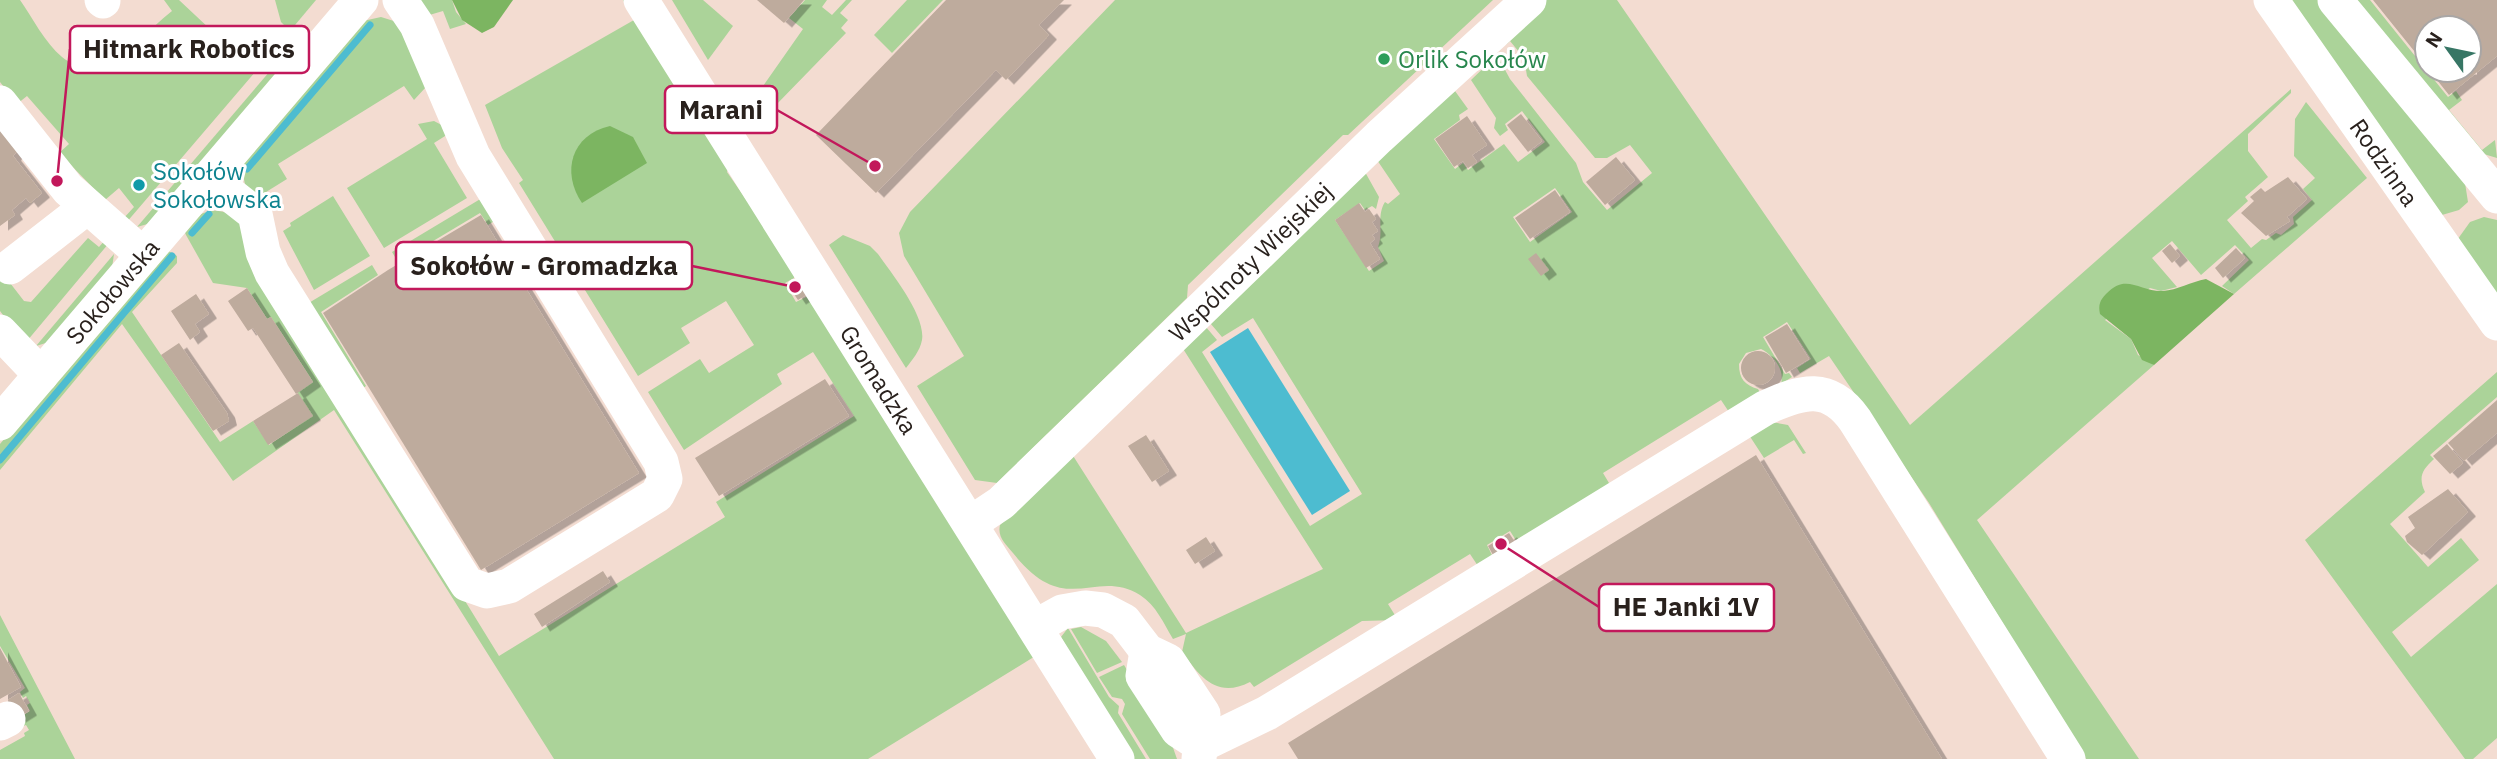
<svg xmlns="http://www.w3.org/2000/svg" width="2497" height="759" font-family="'IBM Plex Sans',sans-serif">
  <style>
    .green { fill: #abd399; fill-rule: evenodd }
    .forest { fill: #7cb561 }
    .water { fill: #4dbcd0 }
    .lines { fill: none; stroke-linecap: round; stroke-linejoin: round }
    .stream { stroke: #4dbcd0; stroke-width: 7 }
    .building { fill: #beab9d; filter: url(#shadow) }
    .minor { stroke: #fff; stroke-width: 35 }
    .leisure-dot { fill: #2e9e5b; stroke: #fff; stroke-width: 2.5 }
    .culture-dot { fill: #0f9aa8; stroke: #fff; stroke-width: 2.5 }
    .labels { text-anchor: middle; dominant-baseline: central; stroke-width: 6; stroke-linejoin: round; paint-order: stroke }
    .leisure-label { font-size: 24px; fill: #27864d; stroke: #fff; text-anchor: start }
    .street-label { font-size: 24px; fill: #29211d; stroke: #fff }
    .culture-label { font-size: 24px; fill: #0d838f; stroke: #fff; text-anchor: start }
    .leader { fill: none; stroke: #c2185b; stroke-width: 2.5 }
    .callout-dot { fill: #c2185b; stroke: #fff; stroke-width: 2.5 }
    .callout { fill: #fff; stroke: #c2185b; stroke-width: 2.5 }
    .callout-label { font-size: 26px; text-anchor: middle; font-weight: bold; fill: #29211d }
  </style>
  <defs>
    <filter id="shadow"><feDropShadow dx="8" dy="4.5" stdDeviation="0" flood-color="#0004"/></filter>
  </defs>
  <rect width="100%" height="100%" fill="#f3dcd1"/>
  <!-- green -->
  <g class="green">
    <path d="M0,0H20C32,17 45,43 62,57C99,87 144,33 172,11L164,0H179L211,30L273,51L126,223L122,220L134,207L119,188L105,200L59,153L69,144L27,96L17,104L0,82Z"/>
    <path d="M275,0H316L290,31L281,22Z"/>
    <path d="M420,0H452L456,12L466,24L450,29L443,11L426,16Z"/>
    <path d="M623,0H627L729,167L727,172L795,270L794,278L785,283L796,302L806,297L812,299L1037,655L868,759H554L334,410L233,481L122,324L0,470V444L165,249L177,256V263L132,312L220,442L253,421L269,445L312,416L297,392L313,382L271,317L267,319L247,288L213,283L186,235L183,228C201,210 215,205 238,218L385,471L499,656L725,517L716,502L854,416L813,352L777,374L782,384L684,450L648,392L700,359L709,373L754,345L726,301L681,328L690,343L638,376L519,183L523,180L502,148L485,105L634,20Z"/>
    <path d="M672,0H703L733,26L708,60Z"/>
    <path d="M805,0H827L822,7L832,15L846,0H852L840,13L848,20L841,28L846,33L775,106L754,115L749,106L803,29L789,18Z"/>
    <path d="M907,0H943L892,53L874,35Z"/>
    <path d="M1115,0H1493L1348,135H1343L1188,285L1187,298L997,483L975,480L917,386L964,356L904,256L899,233L910,212Z"/>
    <path d="M1541,0H1617L1910,425L2291,89V93L2248,134V151L2268,177L2245,197L2248,201L2227,220L2251,248L2262,239L2266,240L2276,233L2281,235L2294,224L2293,217L2312,200L2303,189L2315,178L2294,156L2295,119L2306,102L2367,178L2234,294L2222,286L2249,260L2235,245L2201,275L2172,241L2152,258L2177,287L2161,291L2150,288L2105,320L2131,339L2138,355L2154,365L1977,520L2139,759H2086L1929,503L1829,356L1800,373L1797,368L1811,359L1787,322L1763,337L1785,374L1789,373L1792,377L1781,384C1785,369 1773,355 1761,349L1746,353L1739,364C1739,379 1745,385 1758,389L1762,396L1731,415L1721,400L1603,473L1612,488L1519,545L1510,531L1487,545L1494,559L1480,569L1470,554L1388,604L1398,620L1362,621L1254,687L1250,682C1217,699 1200,677 1182,652L1186,634L1173,639C1164,624 1156,605 1140,595C1094,567 1066,620 1013,553C1006,544 997,537 1000,525L1070,451L1186,633L1323,569L1180,344L1200,320L1217,340L1202,352L1310,526L1362,494L1253,318L1222,337L1205,317L1365,172L1379,197L1376,209L1372,206L1365,210L1360,203L1335,220L1369,271L1384,261L1378,247C1384,232 1376,216 1385,202L1388,204L1400,194L1375,157L1455,91L1468,109L1459,115L1460,120L1434,139L1455,169L1463,163L1468,170L1504,144L1518,162L1545,142L1522,111L1505,124L1508,130L1500,136L1494,128L1496,118L1471,80L1497,55L1510,79L1576,163L1583,182L1607,210L1652,173L1630,145L1607,158H1595L1527,76L1524,58L1510,41L1506,45ZM1555,188L1572,212L1530,242L1513,217Z"/>
    <path d="M2285,0H2320L2465,183L2468,202L2459,210L2442,215Z"/>
    <path d="M2355,0H2370L2448,97L2456,91L2462,100L2449,110L2482,150L2495,140L2497,158L2477,152Z"/>
    <path d="M381,17L397,22L426,87L414,100L404,86L278,164L287,179L258,197L246,189L242,170L245,158L363,21Z"/>
    <path d="M282,57L281,69L151,223L137,227Z"/>
    <path d="M434,121L453,131L434,143L467,198L384,248L347,188L427,139L418,124Z"/>
    <path d="M333,196L370,256L314,290L283,231L291,226L290,223Z"/>
    <path d="M482,198L496,220L488,225L480,213L398,262L392,252Z"/>
    <path d="M2484,217L2497,220V303L2455,243L2470,222Z"/>
    <path d="M843,235L870,246L878,254C892,274 926,316 922,340C920,351 912,360 906,368L829,245Z"/>
    <path d="M88,238L99,247L106,239L109,243L27,341L22,340L0,311V270L24,301L31,302Z"/>
    <path d="M114,254L112,268L49,342L36,346Z"/>
    <path d="M372,265L378,275L321,312L366,386L356,393L302,307Z"/>
    <path d="M2497,372V397L2430,455L2434,459C2422,470 2418,477 2425,492L2390,524L2428,567L2461,538L2479,560L2392,632L2411,657L2497,584V738L2473,759H2465L2305,540Z"/>
    <path d="M1772,422L1788,425L1806,453L1803,454L1794,440L1764,458L1749,435Z"/>
    <path d="M0,615L75,759H0V750L25,736L24,733L29,730L26,725L21,727L17,719L30,711L27,705L30,703L26,696L23,698L20,692L25,688L0,646Z"/>
    <path d="M1081,627L1106,641L1122,662L1097,673L1071,629Z"/>
    <path d="M1068,628L1109,697L1119,706L1118,713L1146,759H1130L1061,637Z"/>
    <path d="M1124,665L1171,742L1177,759H1150L1122,714L1125,704L1122,699L1112,697L1099,677Z"/>
  </g>
  <!-- forest -->
  <g class="forest">
    <path d="M452,0H513L494,27L482,33L462,20Z"/>
    <path d="M610,126L633,137L647,163L582,203C561,172 571,135 610,126Z"/>
    <path d="M2206,279L2234,294L2154,365L2142,360L2131,339L2100,314C2098,305 2100,300 2106,294C2126,272 2140,292 2163,291C2177,290 2191,282 2206,279Z"/>
  </g>
  <!-- water -->
  <path class="water" d="M1248,328L1350,491L1312,515L1210,352Z"/>
  <g class="lines">
    <!-- stream -->
    <g class="stream">
      <path d="M247,169L370,25"/>
      <path d="M192,233L209,214"/>
      <path d="M0,460L172,256"/>
    </g>
  </g>
  <!-- building -->
  <g class="building">
    <path d="M757,0H804L784,23Z"/>
    <path d="M946,0H1064L1039,25L1049,35L1006,80L996,70L876,193L816,135Z"/>
    <path d="M2373,0H2497V56L2449,95L2429,70H2469V28H2427V67Z"/>
    <path d="M1521,114L1542,141L1528,152L1507,125Z"/>
    <path d="M1467,116L1487,145L1472,155L1477,162L1468,168L1463,161L1454,167L1435,139Z"/>
    <path d="M0,128L18,150L13,156L42,193L30,203L26,198L12,210L15,215L0,226Z"/>
    <path d="M1616,157L1635,180L1605,205L1586,182Z"/>
    <path d="M2288,177L2307,199L2287,217L2290,221L2266,236L2241,213L2254,201L2250,197L2261,188L2265,192Z"/>
    <path d="M1555,190L1570,212L1530,239L1515,218Z"/>
    <path d="M1359,203L1365,212L1369,209L1376,219L1372,222L1378,231L1372,235L1375,239L1370,243L1380,259L1366,268L1335,220Z"/>
    <path d="M481,215L639,473L481,570L323,313L388,270Z"/>
    <path d="M2170,244L2180,256L2172,263L2162,251Z"/>
    <path d="M2236,248L2245,258L2223,278L2215,268Z"/>
    <path d="M1536,253L1549,270L1541,276L1528,259Z"/>
    <path d="M796,279L806,295L798,300L787,284Z"/>
    <path d="M247,288L267,319L271,317L313,382L296,394L253,328L248,331L228,301Z"/>
    <path d="M196,294L209,314L195,324L200,332L190,340L171,311Z"/>
    <path d="M1787,324L1809,359L1786,373L1765,337Z"/>
    <path d="M179,343L227,413L229,421L213,431L161,355Z"/>
    <circle cx="1758" cy="368" r="17"/>
    <path d="M825,379L849,416L719,496L695,458Z"/>
    <path d="M298,393L313,416L268,445L253,421Z"/>
    <path d="M2497,400V433L2464,461L2448,443Z"/>
    <path d="M1146,435L1169,471L1152,482L1128,446Z"/>
    <path d="M2447,444L2463,463L2450,474L2433,456Z"/>
    <path d="M1756,455L1942,759H1298L1288,743Z"/>
    <path d="M2448,489L2468,512L2422,555L2407,542L2405,536L2415,528L2408,517Z"/>
    <path d="M1509,533L1515,542L1493,555L1488,546Z"/>
    <path d="M1206,537L1215,551L1195,564L1186,550Z"/>
    <path d="M603,571L610,582L542,627L534,614Z"/>
    <path d="M0,648L21,687L0,699Z"/>
    <path d="M19,693L29,711L18,718L8,700Z"/>
  </g>
  <g class="lines">
    <!-- minor -->
    <g class="minor">
      <path d="M102,0L103,1"/>
      <path id="s1" d="M641,0L1117,759"/>
      <path id="s2" d="M2271,0L2497,323"/>
      <path d="M2335,0L2497,196"/>
      <path d="M0,103L68,189L143,255"/>
      <path d="M209,178L255,214L263,252L272,273L467,584L487,591L509,586L657,495L665,479L661,462L473,156L417,25L400,0"/>
      <path d="M10,267L87,207"/>
      <path d="M0,332L41,375"/>
      <path id="s3" d="M0,423L361,0"/>
      <path id="s4" d="M971,523L1001,503L1379,137L1529,0"/>
      <path d="M1035,627L1062,612L1085,608L1103,610L1124,621L1147,651L1168,661L1203,714L1199,759"/>
      <path d="M1147,651L1143,676L1178,730L1201,745"/>
      <path d="M0,723L8,719"/>
      <path d="M1201,745L1267,713L1765,408C1802,391 1829,383 1855,420L2068,759"/>
    </g>
  </g>
  <!-- markers -->
  <circle class="leisure-dot" cx="1384" cy="59" r="7"/>
  <circle class="culture-dot" cx="139" cy="185" r="7"/>
  <g class="labels">
    <!-- leisure labels -->
    <g class="leisure-label">
      <text x="1398" y="59">Orlik Sokołów</text>
    </g>
    <!-- street labels -->
    <g class="street-label">
      <text stroke="none"><textPath href="#s2" startOffset="198">Rodzinna</textPath></text>
      <text stroke="none"><textPath href="#s4" startOffset="383">Wspólnoty Wiejskiej</textPath></text>
      <text stroke="none"><textPath href="#s3" startOffset="173">Sokołowska</textPath></text>
      <text stroke="none"><textPath href="#s1" startOffset="448">Gromadzka</textPath></text>
    </g>
    <!-- culture labels -->
    <g class="culture-label">
      <text x="153" y="171">Sokołów<tspan x="153" dy="28">Sokołowska</tspan></text>
    </g>
  </g>
  <!-- callouts -->
  <path class="leader" d="M57 181L70 49M875 166L777 110M795 287L692 266M1501 544L1599 607"/>
  <g class="callout-dot">
    <circle cx="57" cy="181" r="7"/>
    <circle cx="875" cy="166" r="7"/>
    <circle cx="795" cy="287" r="7"/>
    <circle cx="1501" cy="544" r="7"/>
  </g>
  <g class="callout">
    <rect x="70" y="26" width="239" height="47" rx="7"/>
    <rect x="665" y="86" width="112" height="47" rx="7"/>
    <rect x="396" y="242" width="296" height="47" rx="7"/>
    <rect x="1599" y="584" width="175" height="47" rx="7"/>
  </g>
  <g class="callout-label">
    <text x="189" y="58">Hitmark Robotics</text>
    <text x="721" y="119">Marani</text>
    <text x="544" y="275">Sokołów - Gromadzka</text>
    <text x="1686" y="616">HE Janki 1V</text>
  </g>
  <!-- north arrow -->
  <g transform="translate(2448 49) rotate(303)"><circle r="33" fill="#ffffff" stroke="#a9a6a5" stroke-width="2"/>
  <path d="M0-5L12 26L0 18L-12 26Z" fill="#377665"/>
  <text y="-10" font-size="19" font-weight="bold" text-anchor="middle" fill="#29211d">N</text>
  </g>
</svg>
